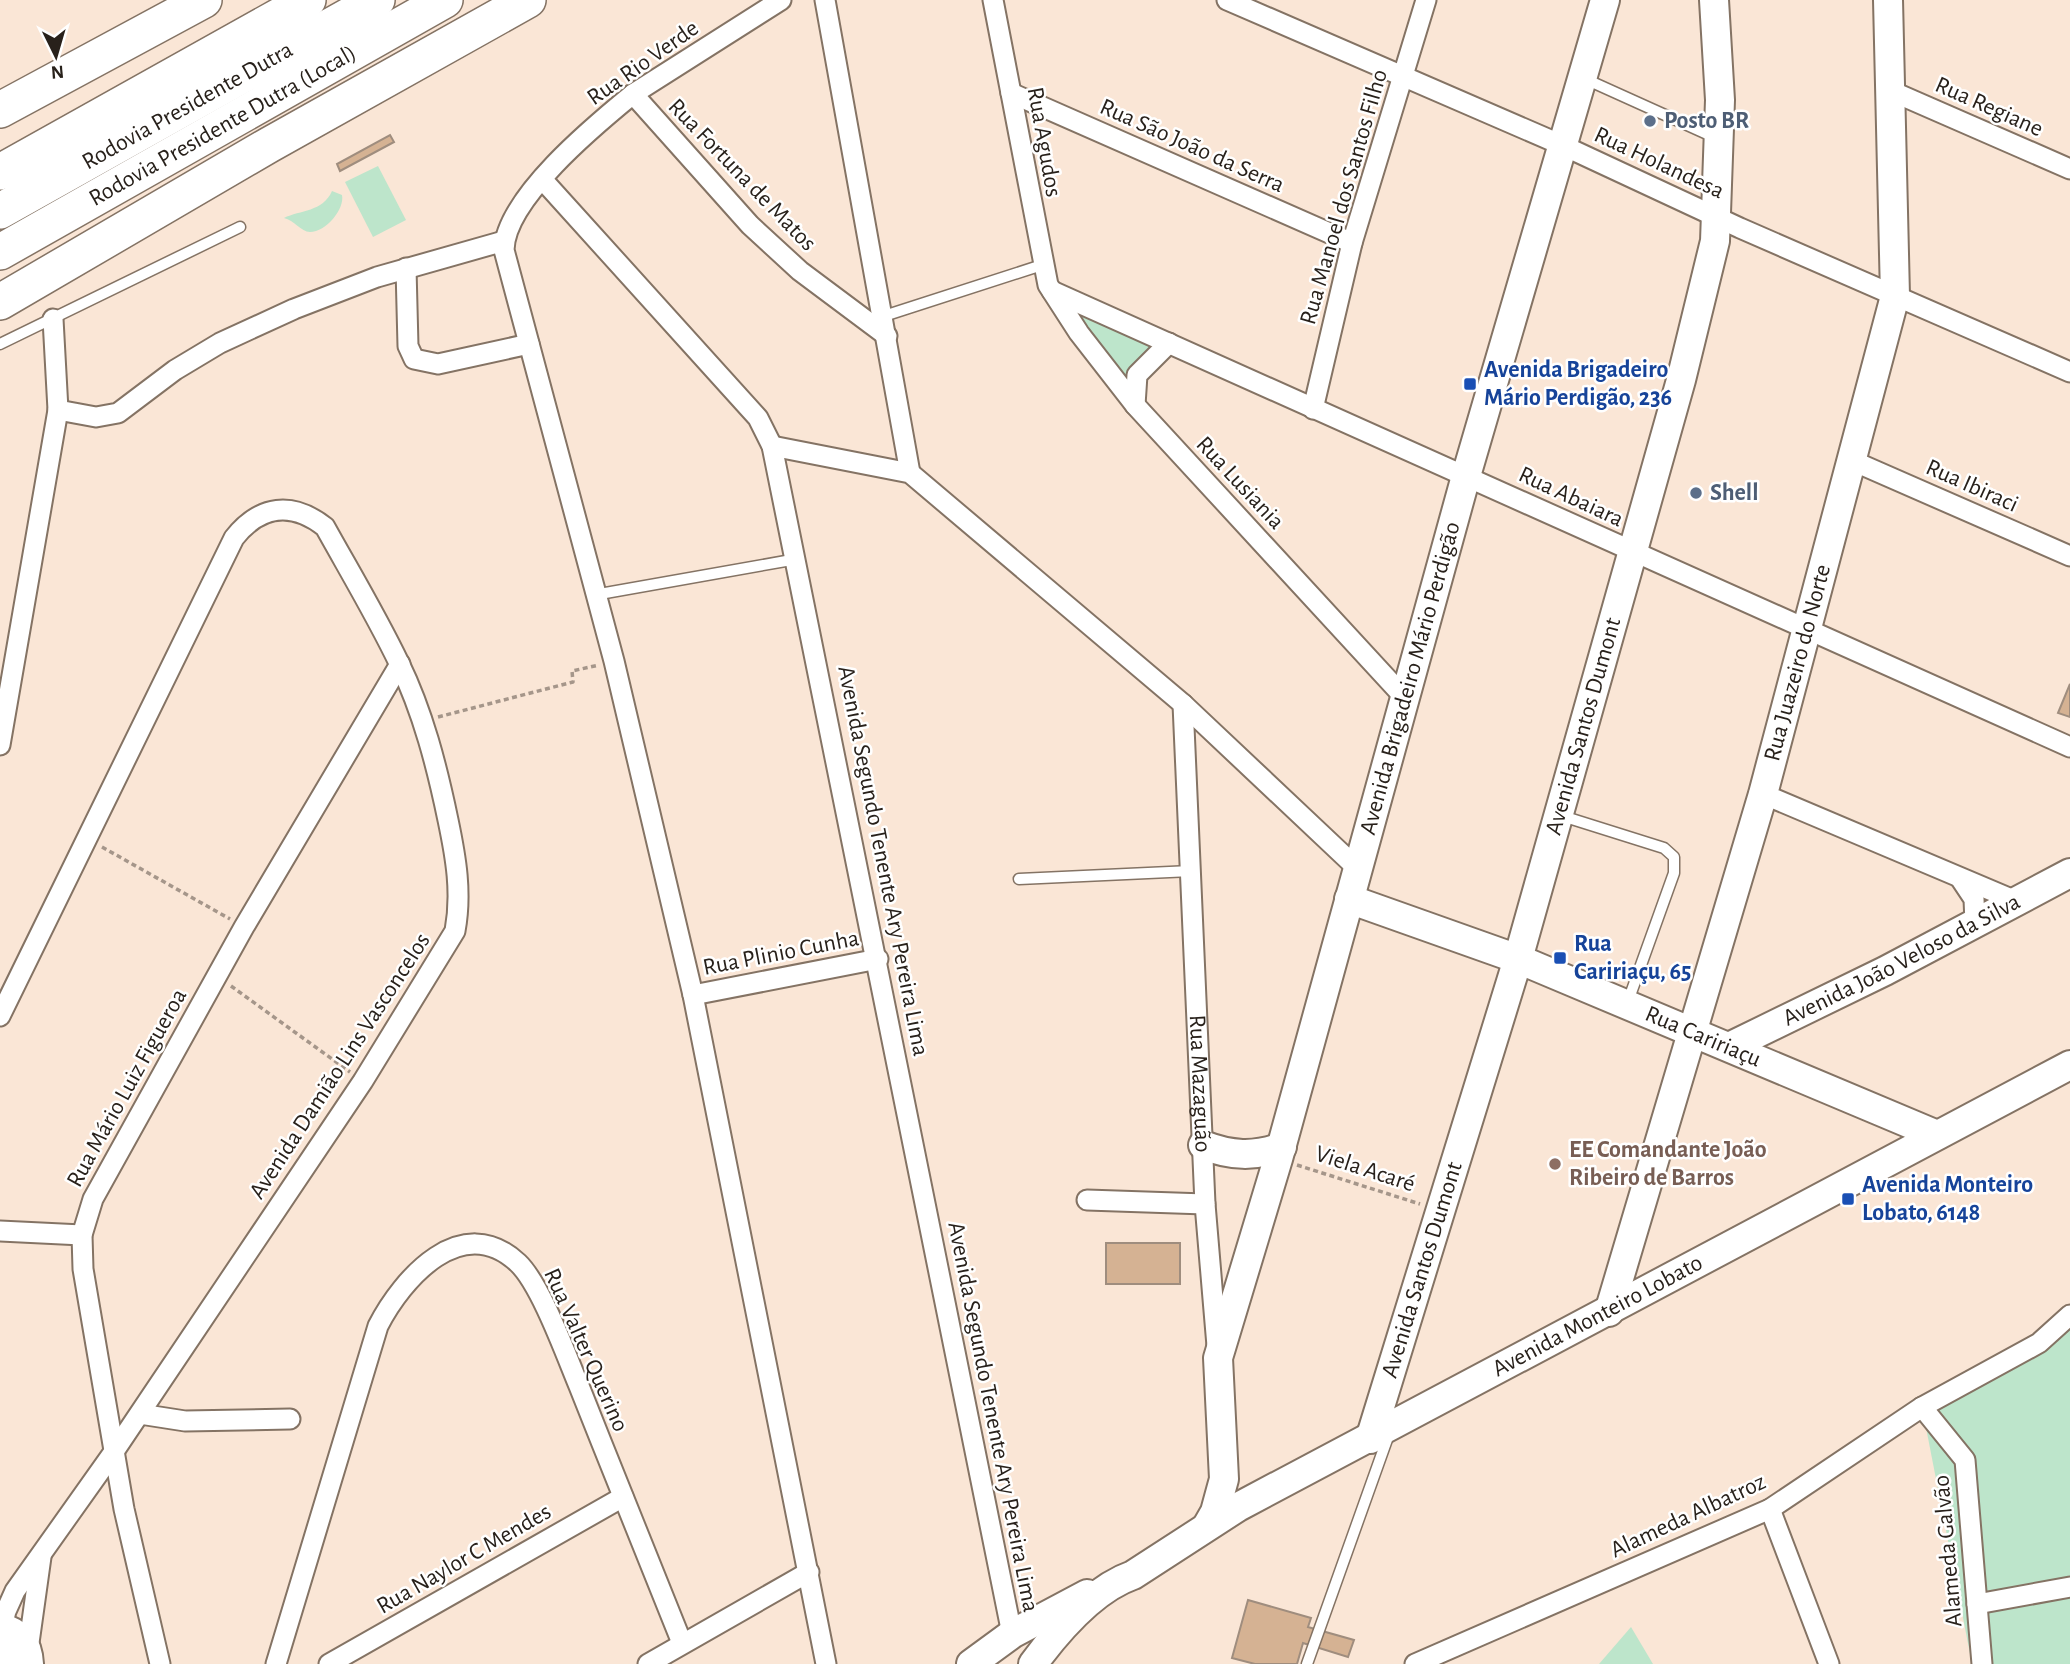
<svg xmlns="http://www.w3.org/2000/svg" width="2070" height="1664" font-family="'Alegreya Sans',sans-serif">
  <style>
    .green { fill: #bde5cb }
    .building { fill: #d5b293; stroke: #9f8d7e; stroke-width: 2 }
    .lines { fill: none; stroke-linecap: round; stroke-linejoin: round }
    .lane-casing { stroke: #847364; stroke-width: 13 }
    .street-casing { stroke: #847364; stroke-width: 23 }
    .secondary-casing { stroke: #847364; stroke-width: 32 }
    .highway-casing { stroke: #847364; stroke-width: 38 }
    .path { stroke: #a5968a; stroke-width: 3.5; stroke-dasharray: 5 3.5; stroke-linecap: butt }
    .lane { stroke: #fff; stroke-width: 10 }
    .street { stroke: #fff; stroke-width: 19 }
    .secondary { stroke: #fff; stroke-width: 28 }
    .highway { stroke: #fff; stroke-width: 35 }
    .service-dot { fill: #5c6f8a; stroke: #fff; stroke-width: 2.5 }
    .transit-dot { fill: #1a4fb4; stroke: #fff; stroke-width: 2.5 }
    .education-dot { fill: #8d6e63; stroke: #fff; stroke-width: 2.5 }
    .labels { text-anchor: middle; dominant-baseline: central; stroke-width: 5; stroke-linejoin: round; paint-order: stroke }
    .street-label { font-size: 24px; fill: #28211b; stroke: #fff }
    .service-label { font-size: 24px; font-weight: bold; fill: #4e5e75; stroke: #fff; text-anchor: start }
    .transit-label { font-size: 24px; font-weight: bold; fill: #164399; stroke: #fff; text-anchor: start }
    .education-label { font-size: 24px; font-weight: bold; fill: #785e54; stroke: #fff; text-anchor: start }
  </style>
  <rect width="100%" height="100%" fill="#fae6d6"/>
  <!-- green -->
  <g class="green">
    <path d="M378,166L406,220L373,237L345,182Z"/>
    <path d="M332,191L342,195C345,209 326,232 310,232C301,232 294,220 284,218C300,210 323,212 332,191Z"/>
    <path d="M1075,307L1164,346C1140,358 1128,360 1130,390Z"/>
    <path d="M2070,1318V1664H1972L1922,1407Z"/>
    <path d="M1631,1627L1653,1664H1599Z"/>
  </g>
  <!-- building -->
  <g class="building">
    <path d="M390,135L394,142L340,171L337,164Z"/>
    <path d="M2070,684V717L2058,713Z"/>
    <rect x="1106" y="1243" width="74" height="41"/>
    <path d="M1248,1600L1311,1618L1308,1627L1354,1640L1348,1657L1303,1643L1297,1664H1255L1232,1658Z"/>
  </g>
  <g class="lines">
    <defs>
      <g id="lane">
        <path d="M1583,78L1716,138"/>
        <path d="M884,316L1042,265"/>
        <path d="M0,344L240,227"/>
        <path d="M594,595L797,559"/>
        <path d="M1559,815L1664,848L1674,857V873L1627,1004"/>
        <path d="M1019,879L1191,871"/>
        <path d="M1307,1664L1389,1434"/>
      </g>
      <g id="street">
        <path d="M781,0L633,94C595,125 505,199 504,250L614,661L693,995L826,1664"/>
        <path d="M825,0L910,473"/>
        <path d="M993,0L1048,285L1079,333L1135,405L1405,698"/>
        <path d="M1227,0L1564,146L1740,228L2070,372"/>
        <path d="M1889,90L2070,169"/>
        <path d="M1011,93L1352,243"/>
        <path d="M633,94L750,225L800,271L887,336"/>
        <path d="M542,179L758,418L772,446L1012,1634"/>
        <path d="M406,268L408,346L414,359L438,364L529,344"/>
        <path d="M1052,291L2070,747"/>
        <path d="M1135,405L1137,375L1169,343"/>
        <path d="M1313,409L1352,243L1426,0"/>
        <path d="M58,410L96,417L118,413L175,370L220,343L294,309L377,277L504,241"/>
        <path d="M772,446L910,473L1183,704L1358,869"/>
        <path d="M1853,461L2070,556"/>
        <path id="s1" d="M1183,704L1205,1204L1217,1346"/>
        <path d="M0,745L58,410L53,319"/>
        <path d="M1763,794L2016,901"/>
        <path d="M1960,878L1974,899L1975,923"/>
        <path d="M693,995L878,959"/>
        <path d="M0,1016L234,538C260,505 292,501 325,527C350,572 377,617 399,663C423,712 437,767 448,820C456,858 462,893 455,931L363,1081L113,1453L15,1591L6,1611L0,1635"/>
        <path d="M1087,1200L1205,1204"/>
        <path d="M0,1231L82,1235"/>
        <path d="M1922,1407L1965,1460L1982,1664"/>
        <path d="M140,1414L185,1421L290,1419"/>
        <path d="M1770,1509L1829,1664"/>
        <path d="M1977,1604L2070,1587"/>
        <path d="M28,1650L41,1557"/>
        <path d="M160,1664L124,1509L83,1269L82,1235L93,1199L244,927L400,664"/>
        <path d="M276,1664L378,1326C402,1279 462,1210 518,1263C541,1285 566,1355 579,1386C613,1472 648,1558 682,1643"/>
        <path d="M329,1664L623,1497"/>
        <path d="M648,1664L809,1572"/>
        <path d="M1415,1664L1770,1509L1922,1407L2039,1343L2070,1315"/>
      </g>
      <g id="secondary">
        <path id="s2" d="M1349,899L1518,959L1937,1135"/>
        <path id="s3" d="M1731,1046L1885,971L2070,873"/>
        <path d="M1203,1145C1231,1156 1254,1157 1282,1147"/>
        <path id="s4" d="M1609,1312L1763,794L1895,296L1888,0"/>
        <path id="s5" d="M1370,1439L1518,959L1681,380L1715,241L1720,100L1714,0"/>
        <path id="s6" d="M1207,1526L1215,1512L1224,1479L1218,1358L1278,1159L1466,476L1605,0"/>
        <path d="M0,1627C20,1632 28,1644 29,1664"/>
        <path d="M0,1656L8,1664"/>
        <path d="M971,1664L1012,1634L1087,1594"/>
        <path id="s7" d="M1033,1664C1058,1630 1093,1589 1133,1575L1238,1507L2070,1065"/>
      </g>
      <g id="highway">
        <path d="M0,110L204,0"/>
        <path d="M0,172L308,0"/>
        <path id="s8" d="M0,211L377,0"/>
        <path id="s9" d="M0,252L445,0"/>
        <path d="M0,302L269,145L528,0"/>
      </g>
    </defs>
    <!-- lane casing -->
    <use href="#lane" class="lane-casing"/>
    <!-- street casing -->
    <use href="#street" class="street-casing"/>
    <!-- secondary casing -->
    <use href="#secondary" class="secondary-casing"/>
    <!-- highway casing -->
    <use href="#highway" class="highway-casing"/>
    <!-- path -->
    <g class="path">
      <path d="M438,717L573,682L572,671L599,665"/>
      <path d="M102,847L230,919"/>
      <path d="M231,986L350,1072"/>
      <path d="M1297,1165L1420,1204"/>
    </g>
    <!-- lane -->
    <use href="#lane" class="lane"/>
    <!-- street -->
    <use href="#street" class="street"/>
    <!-- secondary -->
    <use href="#secondary" class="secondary"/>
    <!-- highway -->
    <use href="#highway" class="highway"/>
  </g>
  <!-- markers -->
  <g class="service-dot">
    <circle cx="1650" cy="121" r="7"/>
    <circle cx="1696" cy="493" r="7"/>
  </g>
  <g class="transit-dot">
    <rect x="1463" y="377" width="14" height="14" rx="3.5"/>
    <rect x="1553" y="951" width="14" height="14" rx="3.5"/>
    <rect x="1841" y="1192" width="14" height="14" rx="3.5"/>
  </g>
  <circle class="education-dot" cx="1555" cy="1164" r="7"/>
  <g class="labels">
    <!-- street labels -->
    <g class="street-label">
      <text transform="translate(643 63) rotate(-35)">Rua Rio Verde</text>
      <text stroke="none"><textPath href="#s8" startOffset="215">Rodovia Presidente Dutra</textPath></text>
      <text transform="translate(1989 107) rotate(24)">Rua Regiane</text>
      <text stroke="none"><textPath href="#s9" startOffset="256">Rodovia Presidente Dutra (Local)</textPath></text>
      <text transform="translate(1044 142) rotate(80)">Rua Agudos</text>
      <text transform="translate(1192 146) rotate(24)">Rua São João da Serra</text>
      <text transform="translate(1659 163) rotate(25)">Rua Holandesa</text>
      <text transform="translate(742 175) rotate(46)">Rua Fortuna de Matos</text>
      <text transform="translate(1344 197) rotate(-74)">Rua Manoel dos Santos Filho</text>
      <text transform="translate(1240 483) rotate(47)">Rua Lusiania</text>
      <text transform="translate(1972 486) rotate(24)">Rua Ibiraci</text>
      <text transform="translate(1571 497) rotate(25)">Rua Abaiara</text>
      <text stroke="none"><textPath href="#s4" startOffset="676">Rua Juazeiro do Norte</textPath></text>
      <text stroke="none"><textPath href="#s6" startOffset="878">Avenida Brigadeiro Mário Perdigão</textPath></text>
      <text stroke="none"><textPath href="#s5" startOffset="744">Avenida Santos Dumont</textPath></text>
      <text transform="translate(883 861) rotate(79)">Avenida Segundo Tenente Ary Pereira Lima</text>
      <text transform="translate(781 953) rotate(-11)">Rua Plinio Cunha</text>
      <text stroke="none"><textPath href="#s3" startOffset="191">Avenida João Veloso da Silva</textPath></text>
      <text stroke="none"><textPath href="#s2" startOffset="380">Rua Caririaçu</textPath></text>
      <text transform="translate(340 1066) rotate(-57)">Avenida Damião Lins Vasconcelos</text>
      <text stroke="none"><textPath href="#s1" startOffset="380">Rua Mazaguão</textPath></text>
      <text transform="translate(127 1088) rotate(-61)">Rua Mário Luiz Figueroa</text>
      <text transform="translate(1365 1169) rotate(18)">Viela Acaré</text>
      <text stroke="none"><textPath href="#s5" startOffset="177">Avenida Santos Dumont</textPath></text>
      <text stroke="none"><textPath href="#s7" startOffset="668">Avenida Monteiro Lobato</textPath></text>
      <text transform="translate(586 1350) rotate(66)">Rua Valter Querino</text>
      <text transform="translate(993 1417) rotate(79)">Avenida Segundo Tenente Ary Pereira Lima</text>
      <text transform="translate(1688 1516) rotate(-25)">Alameda Albatroz</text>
      <text transform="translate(1948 1551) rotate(-95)">Alameda Galvão</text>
      <text transform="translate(464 1559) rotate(-30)">Rua Naylor C Mendes</text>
    </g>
    <!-- service labels -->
    <g class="service-label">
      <text x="1664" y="121">Posto BR</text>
      <text x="1710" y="493">Shell</text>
    </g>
    <!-- transit labels -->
    <g class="transit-label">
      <text x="1484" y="370">Avenida Brigadeiro<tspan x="1484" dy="28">Mário Perdigão, 236</tspan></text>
      <text x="1574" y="944">Rua<tspan x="1574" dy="28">Caririaçu, 65</tspan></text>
      <text x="1862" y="1185">Avenida Monteiro<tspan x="1862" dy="28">Lobato, 6148</tspan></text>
    </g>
    <!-- education labels -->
    <g class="education-label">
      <text x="1569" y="1150">EE Comandante João<tspan x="1569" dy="28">Ribeiro de Barros</tspan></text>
    </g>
  </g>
  <!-- north arrow -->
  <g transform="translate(56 56) rotate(175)" stroke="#ffffff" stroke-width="5" paint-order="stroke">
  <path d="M0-5L12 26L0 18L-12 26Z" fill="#28211b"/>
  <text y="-10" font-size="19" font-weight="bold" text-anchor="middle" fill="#28211b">N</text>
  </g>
</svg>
